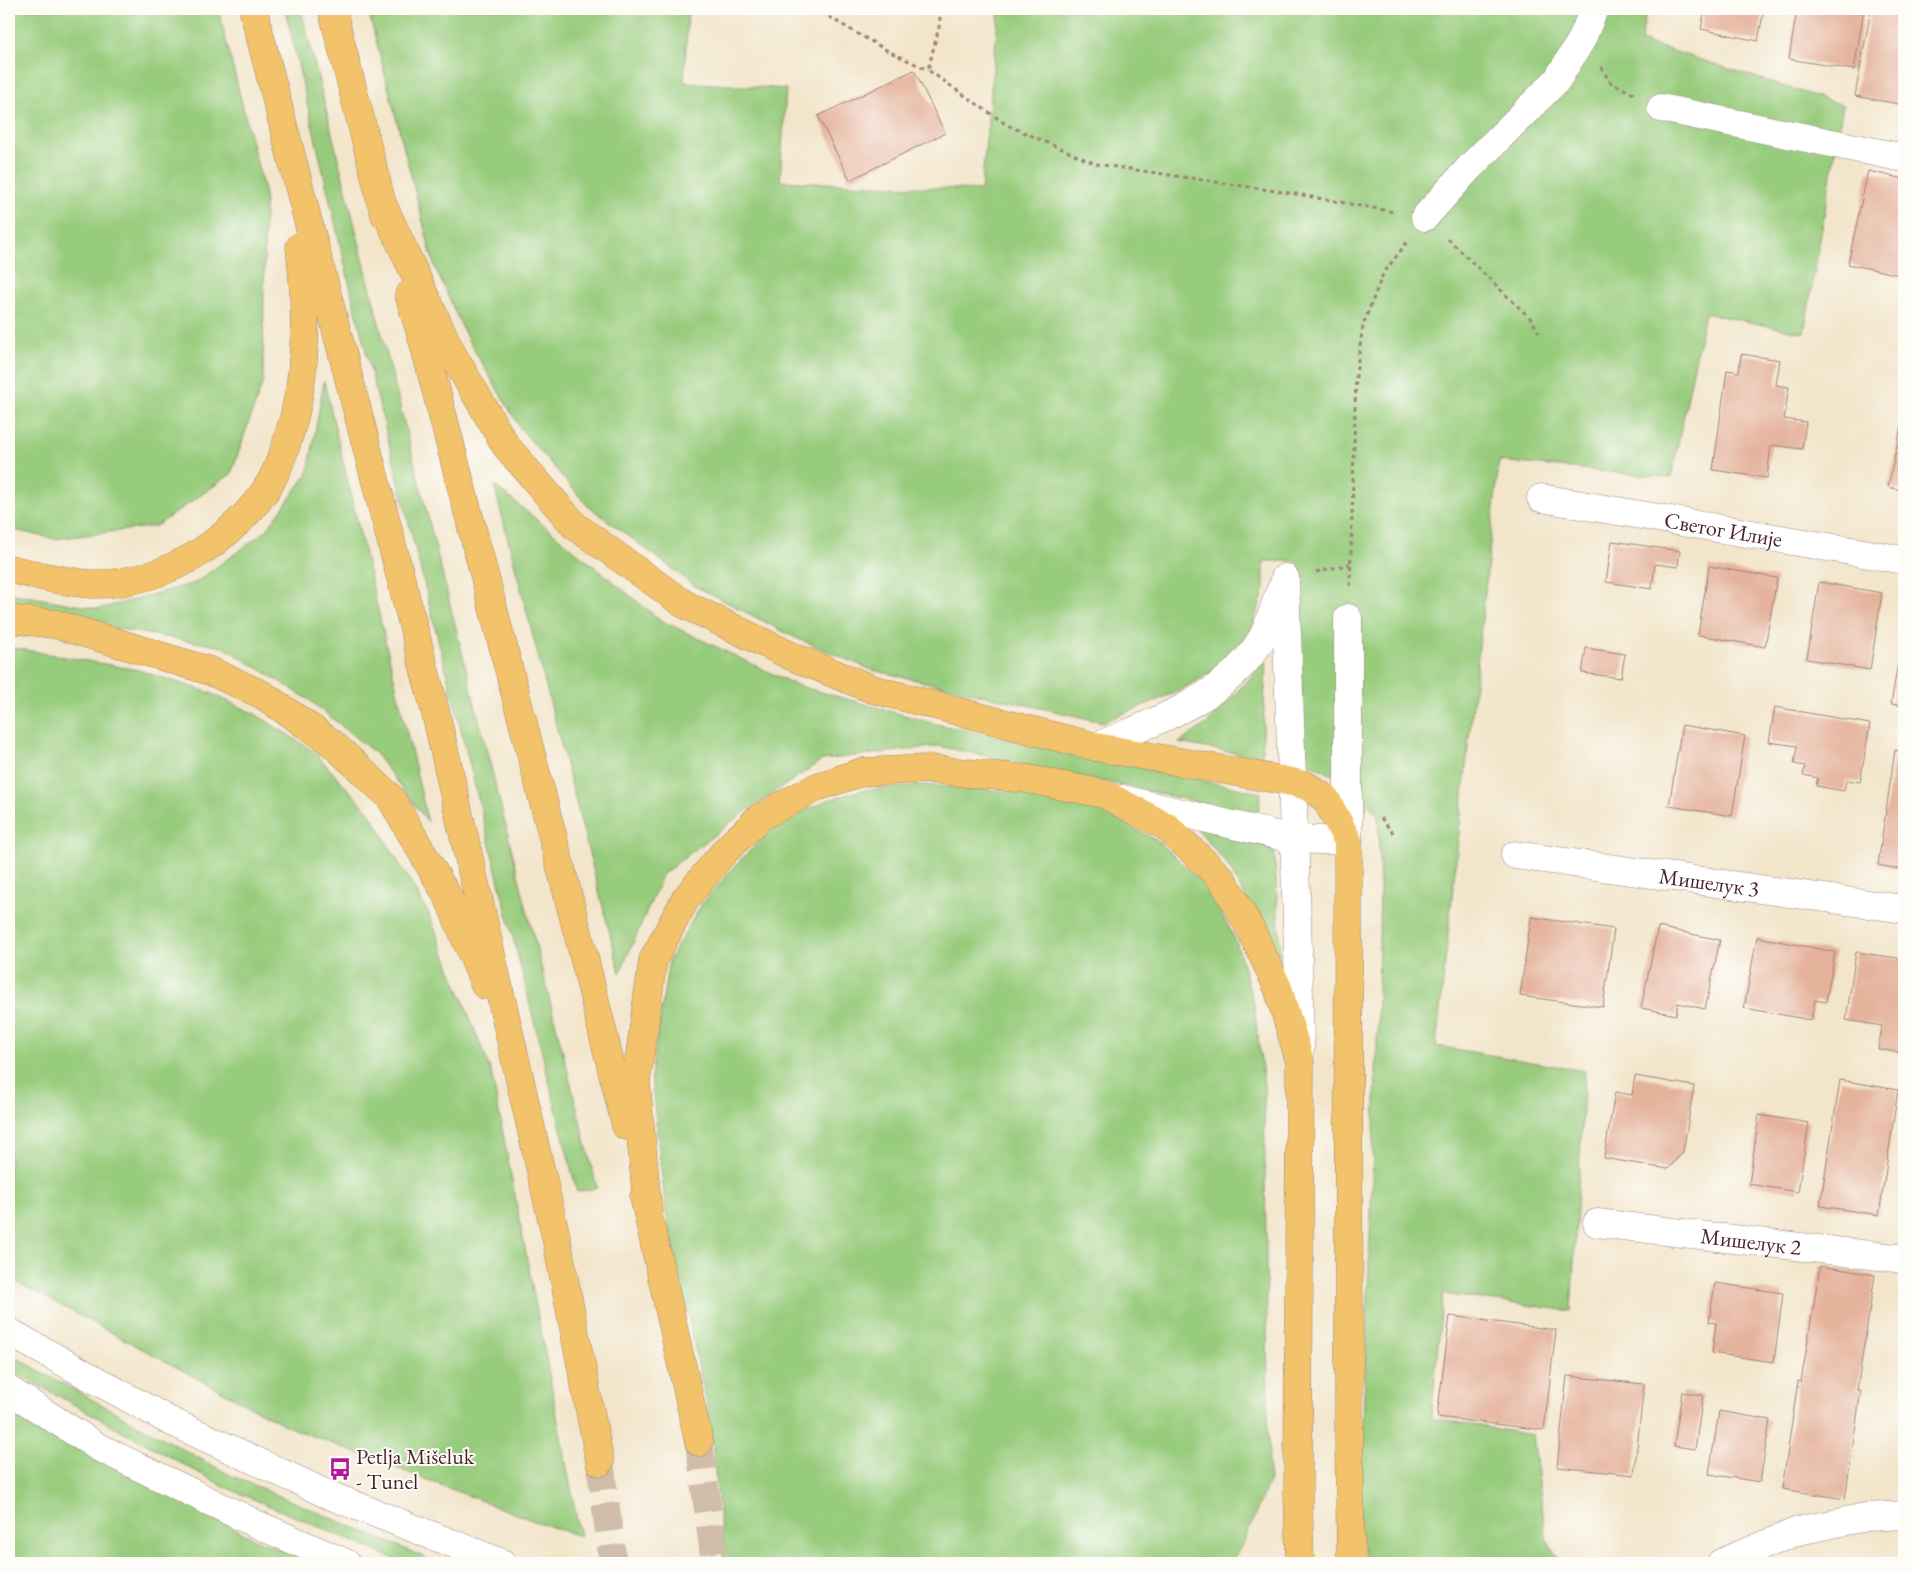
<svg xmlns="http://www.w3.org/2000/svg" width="1913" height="1572" font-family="'EB Garamond',serif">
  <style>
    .green { fill: #98cc7d; stroke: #717654 }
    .building { fill: #e5b39c }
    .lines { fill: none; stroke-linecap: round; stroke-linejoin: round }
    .highway-tunnel { stroke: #d0bdaa; stroke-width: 28; stroke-dasharray: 28 14; stroke-linecap: butt }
    .minor-casing { stroke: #9e827a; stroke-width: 29 }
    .highway-casing { stroke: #9e827a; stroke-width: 29 }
    .path { stroke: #9e827a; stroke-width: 3; stroke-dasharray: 4 4; stroke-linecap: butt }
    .minor { stroke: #fff; stroke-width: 28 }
    .highway { stroke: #f2c36a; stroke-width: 28 }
    .labels { text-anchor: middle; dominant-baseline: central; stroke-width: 4; stroke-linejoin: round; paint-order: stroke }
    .street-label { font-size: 22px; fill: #4a1f2b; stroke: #fdfcf7 }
    .poi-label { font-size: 22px; fill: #4a1f2b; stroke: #fdfcf7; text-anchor: start }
  </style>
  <rect width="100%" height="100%" fill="#fdfcf7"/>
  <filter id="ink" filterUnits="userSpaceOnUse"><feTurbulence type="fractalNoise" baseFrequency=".02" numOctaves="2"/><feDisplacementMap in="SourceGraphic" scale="10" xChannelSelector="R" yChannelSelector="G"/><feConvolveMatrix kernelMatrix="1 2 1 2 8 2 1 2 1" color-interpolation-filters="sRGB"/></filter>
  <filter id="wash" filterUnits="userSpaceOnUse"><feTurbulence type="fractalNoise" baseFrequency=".0096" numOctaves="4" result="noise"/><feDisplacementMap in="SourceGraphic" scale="20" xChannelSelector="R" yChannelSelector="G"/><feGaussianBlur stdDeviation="1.12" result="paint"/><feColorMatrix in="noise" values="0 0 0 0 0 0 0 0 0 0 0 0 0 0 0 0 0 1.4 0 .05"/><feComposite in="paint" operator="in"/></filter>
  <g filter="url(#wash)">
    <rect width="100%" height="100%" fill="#f2e5ca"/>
    <!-- green -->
    <g class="green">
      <path d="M9,9H218L265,194L263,381L231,474L156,526L55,539L9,529Z"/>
      <path d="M285,9H301L375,307L597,1188L577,1192L357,316Z"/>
      <path d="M368,9H688L684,82L786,89L780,181L981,190L999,9H1646L1641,41L1843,105L1804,333L1705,313L1671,478L1499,461L1436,1046L1585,1071L1571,1311L1443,1294L1431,1418L1533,1435L1546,1538L1562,1563H1367L1359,1528L1377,1047L1380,888L1378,816L1353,785L1317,767L1295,759L1297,561H1264V592L1250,632L1237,650L1212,672L1179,691L1103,722L872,670L794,637L695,586L587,505L521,429L467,338L434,265Z"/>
      <path d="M324,381L428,822L375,753L308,699L224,647L9,610V593L99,609L195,583L266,531L308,473Z"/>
      <path d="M494,485L660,620L796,685L936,724L1261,793L1258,815L939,746L822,760L735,819L663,874L620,973Z"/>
      <path d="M9,647L138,670L208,692L255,714L312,750L369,812L428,912L491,1071L580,1536L537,1522L289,1427L9,1278Z"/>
      <path d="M1266,661L1262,758L1179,743L1209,722Z"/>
      <path d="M925,785L1023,793L1097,809L1158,841L1207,887L1236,941L1254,1005L1264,1085L1269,1481L1242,1546L1230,1563H724L710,1420L666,1213L651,1076L669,960L702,904L740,860L776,826L825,801L862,790Z"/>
      <path d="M1194,825L1274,848L1281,964L1228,865Z"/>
      <path d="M9,1354L230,1475L438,1563H404L225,1487L9,1369Z"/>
      <path d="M9,1403L89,1450L256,1540L315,1563H9Z"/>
    </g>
    <g id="blocks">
      <!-- building -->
      <g class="building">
        <path d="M1705,9H1764L1758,41L1701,29Z"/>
        <path d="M1797,9H1864L1854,70L1789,59Z"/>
        <path d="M1871,9H1904V105L1855,96Z"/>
        <path d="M914,70L945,133L850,180L818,116Z"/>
        <path d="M1868,171L1904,179V276L1848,264Z"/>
        <path d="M1741,354L1780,360L1776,385L1789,387L1784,419L1806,422L1802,449L1771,445L1767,478L1713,470L1727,370L1739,372Z"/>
        <path d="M1903,417H1904V491L1888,487Z"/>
        <path d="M1612,541L1680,551L1678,567L1655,564L1652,589L1606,582Z"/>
        <path d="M1709,566L1777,578L1765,647L1698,635Z"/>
        <path d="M1819,582L1882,593L1870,670L1807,659Z"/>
        <path d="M1903,634H1904V706L1891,704Z"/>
        <path d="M1586,648L1625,654L1621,678L1582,673Z"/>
        <path d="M1775,707L1870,724L1860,782L1846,780L1844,791L1816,786L1818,778L1803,775L1805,766L1794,764L1797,746L1769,742Z"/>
        <path d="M1682,725L1745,736L1732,816L1669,806Z"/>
        <path d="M1895,750L1904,752V870L1878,865Z"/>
        <path d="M1531,917L1614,929L1603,1007L1520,996Z"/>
        <path d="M1658,927L1720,940L1705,1009L1678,1003L1676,1015L1641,1008Z"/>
        <path d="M1757,937L1835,952L1826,1002L1815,1000L1811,1020L1744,1008Z"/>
        <path d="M1856,952L1904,959V1053L1878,1049L1882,1026L1846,1020Z"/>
        <path d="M1635,1076L1694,1086L1683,1152L1668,1169L1604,1158L1615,1092L1632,1095Z"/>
        <path d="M1840,1080L1898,1090L1879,1215L1820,1206Z"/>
        <path d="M1759,1115L1809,1123L1798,1192L1749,1184Z"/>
        <path d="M1820,1266L1875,1275L1857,1390H1861L1845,1499L1782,1489L1798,1381L1801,1382Z"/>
        <path d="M1715,1283L1783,1293L1774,1362L1712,1353L1716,1323L1709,1322Z"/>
        <path d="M1450,1316L1556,1330L1544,1430L1437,1417Z"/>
        <path d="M1567,1376L1644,1384L1634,1475L1557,1467Z"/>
        <path d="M1682,1392L1703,1395L1695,1449L1674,1446Z"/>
        <path d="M1719,1411L1770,1420L1760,1482L1709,1474Z"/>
      </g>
    </g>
  </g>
  <g filter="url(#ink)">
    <use href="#blocks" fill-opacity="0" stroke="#9e827a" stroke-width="1"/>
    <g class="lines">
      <!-- highway-tunnel -->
      <g class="highway-tunnel">
        <path d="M699,1442L715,1563"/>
        <path d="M600,1462L613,1563"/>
      </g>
      <defs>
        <g id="minor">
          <path d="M1661,108L1904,158"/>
          <path d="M1425,217L1469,168L1557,80L1582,39L1594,9"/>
          <path id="s1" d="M1541,498L1904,560"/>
          <path d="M1285,578L1298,950L1300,1049"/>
          <path d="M1096,747C1156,720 1228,698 1262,638C1270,624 1274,605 1281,589"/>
          <path d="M1122,799L1293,839L1348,841V618"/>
          <path id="s2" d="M1515,855L1904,909"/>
          <path id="s3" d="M1597,1223L1904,1259"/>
          <path d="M9,1332L168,1420L329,1495L502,1563"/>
          <path d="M9,1390L98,1447L256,1524L346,1563"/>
          <path d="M1721,1563L1798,1531L1866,1517L1904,1515"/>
        </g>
        <g id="highway">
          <path d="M253,9L435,710L556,1237L600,1462"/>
          <path d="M332,9L385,215"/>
          <path d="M380,199L451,352L506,446L575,526L684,604L791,656L872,689L1096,747L1292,782L1307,786L1326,799L1348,841L1349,1443L1351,1563"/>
          <path d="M409,295L424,344L582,949L626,1126"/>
          <path d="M9,569C35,575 64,582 91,584C130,585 170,572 202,551C226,535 249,514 265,491C276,475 282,457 288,439C308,376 307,312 300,247"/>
          <path d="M9,619L55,624L210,671L263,695L332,743L390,797L448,897L485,985"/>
          <path d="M644,1197L699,1442"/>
          <path d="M648,1214L636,1082L653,960L686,898L725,851L760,817L817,787L862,772L927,769L1028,779L1104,794L1167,827L1222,879L1250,928L1278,988L1300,1062L1298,1492L1300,1563"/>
        </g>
      </defs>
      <!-- minor casing -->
      <use href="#minor" class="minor-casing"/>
      <!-- highway casing -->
      <use href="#highway" class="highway-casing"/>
      <!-- path -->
      <g class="path">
        <path d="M815,9L888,51L928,70"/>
        <path d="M941,9L939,27L928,70L1007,125L1096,164L1296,194L1394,212"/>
        <path d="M1601,67L1610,82L1634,94"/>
        <path d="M1448,239L1532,320L1539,333"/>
        <path d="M1316,572L1350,564"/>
        <path d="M1350,586L1356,375L1363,325L1383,274L1407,242"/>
        <path d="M1381,818L1393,833"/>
      </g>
      <!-- minor -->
      <use href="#minor" class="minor"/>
      <!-- highway -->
      <use href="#highway" class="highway"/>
    </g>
  </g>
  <!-- icons -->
  <defs>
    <symbol id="bus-bare" viewBox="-9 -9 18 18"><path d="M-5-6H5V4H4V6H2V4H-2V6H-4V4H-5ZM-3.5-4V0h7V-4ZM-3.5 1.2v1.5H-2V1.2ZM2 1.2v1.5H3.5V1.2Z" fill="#b5179e" stroke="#fdfcf7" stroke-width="2.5" paint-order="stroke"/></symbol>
  </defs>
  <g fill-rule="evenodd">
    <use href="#bus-bare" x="324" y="1453" width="32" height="32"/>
  </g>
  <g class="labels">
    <!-- street labels -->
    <g class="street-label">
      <text stroke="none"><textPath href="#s1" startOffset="185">Светог Илије</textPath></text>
      <text stroke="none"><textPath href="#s2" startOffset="196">Мишелук 3</textPath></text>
      <text stroke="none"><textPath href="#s3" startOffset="155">Мишелук 2</textPath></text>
    </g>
    <!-- poi labels -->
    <g class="poi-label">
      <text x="356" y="1456">Petlja Mišeluk<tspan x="356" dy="25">- Tunel</tspan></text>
    </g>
  </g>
  <!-- margin -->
  <rect width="1913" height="1572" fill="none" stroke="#fdfcf7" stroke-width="30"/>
</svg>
